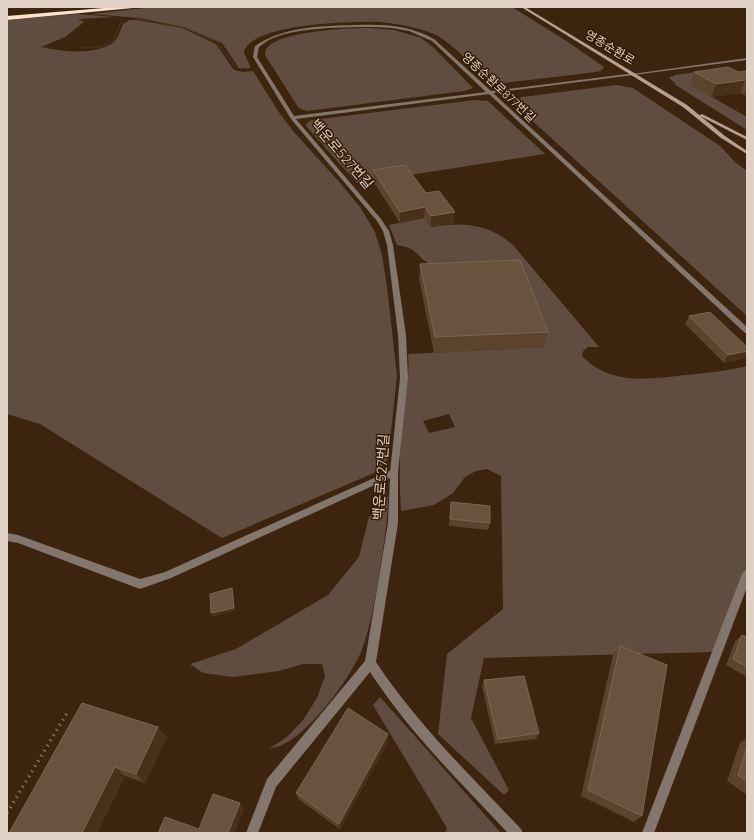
<svg xmlns="http://www.w3.org/2000/svg" width="754" height="840" font-family="Quicksand,'Noto Sans KR',sans-serif">
  <style>
    .green { fill: #604d3f; fill-rule: evenodd }
    .lines { fill: none; stroke-linecap: round; stroke-linejoin: round }
    .path-far1 { stroke: #816c5a; stroke-width: 1; stroke-dasharray: 0.5 1.5; stroke-linecap: butt }
    .path { stroke: #816c5a; stroke-width: 3.5; stroke-dasharray: 1.5 4.5; stroke-linecap: butt }
    .service { fill: #83766c; fill-rule: evenodd }
    .minor { fill: #83766c; fill-rule: evenodd }
    .tertiary { fill: #83766c; fill-rule: evenodd }
    .secondary { fill: #b6a091; fill-rule: evenodd }
    .motorway { fill: #fbe1cd; fill-rule: evenodd }
    .wall { fill: #5b432e }
    .shaded-wall { fill: #49301b }
    .building { fill: #69523e; stroke: #7c6653 }
    .labels { text-anchor: middle; dominant-baseline: central; stroke-width: 3; stroke-linejoin: round; paint-order: stroke }
    .far-street-label { font-size: 12px; fill: #e1d1c4; stroke: #321a06 }
    .street-label { font-size: 14px; fill: #e1d1c4; stroke: #321a06 }
  </style>
  <rect width="100%" height="100%" fill="#3d240f"/>
  <!-- green -->
  <g class="green">
    <path d="M154,7H512L568,42L604,67L601,71L596,72L495,84L489,81C475,68 450,41 434,34C417,27 398,24 380,22C357,21 248,23 244,53L251,68H239L222,43L184,27L140,18L90,14Z"/>
    <path d="M77,14L114,17L78,19L84,22L65,37L41,47C63,51 83,55 105,47C110,45 115,42 117,38C120,33 121,28 123,24L130,20H137L182,28L216,44L234,70L243,72L253,71L278,111L293,131L341,184L360,207L375,232L382,255L387,287L397,376L388,459L374,473L222,538L40,424L7,414V20Z"/>
    <path d="M369,28L394,30L421,38L434,48L473,88L464,91L307,111L301,109L298,107L265,55C262,31 351,28 369,28Z"/>
    <path d="M697,72L702,73L691,85L747,117V130L674,84H676L669,78L675,75Z"/>
    <path d="M617,85L633,88L720,146L736,163L747,171V316L515,105L513,101L522,97Z"/>
    <path d="M475,100L488,101L545,154L357,183L306,126L307,123L312,120Z"/>
    <path d="M424,218L431,227C462,222 488,223 513,245L599,347H588L583,351L582,356C611,386 649,379 686,375C707,373 727,371 747,366V568L713,652L484,658L471,718L509,790L504,795L438,734L447,654L503,609L501,476L487,469L476,471L465,477L453,493L434,505L401,511C399,480 399,449 403,418C405,396 410,376 408,354L544,347L421,258C414,249 408,247 397,245L389,225ZM449,414L455,427L429,433L423,421Z"/>
    <path d="M388,496C388,523 383,549 379,575C375,601 370,628 361,652C348,681 314,727 286,743C281,746 275,747 269,749L288,736L303,720L317,698L325,676L322,664H303L279,671L233,677L203,673L190,664L236,649L328,595L359,557L369,517Z"/>
    <path d="M380,697L501,833H445L447,828L373,705Z"/>
  </g>
  <g class="lines">
    <!-- path-far1 -->
    <g class="path-far1">
      <path d="M134,18L182,27L217,42L236,67L249,69"/>
      <path d="M82,48C93,47 109,48 115,37C118,31 119,25 123,19"/>
    </g>
    <!-- path -->
    <path class="path" d="M7,813L67,713"/>
    <!-- service -->
    <g class="service">
      <path d="M394,469L397,470L398,472V523L376,662C417,724 470,775 521,829L523,833H508C459,781 409,732 370,672L276,787L258,833H246L267,779L365,661L388,523L390,478L171,578L140,589L18,543L7,541V533L18,535L140,579L165,572Z"/>
      <path d="M747,570V587L654,833H642L742,574L744,571Z"/>
    </g>
    <!-- minor -->
    <path class="minor" d="M356,25C383,24 410,25 434,39L491,91L635,73L634,75L493,93L747,327V333H745L489,94L296,119L381,219L389,231L393,245L406,335L408,378L398,472L397,474L394,475L391,474L390,472L400,378L398,335L387,245L383,231L377,221L291,119L253,57L255,46C284,26 323,26 356,25ZM375,27L392,28L409,31L432,41L486,92L294,116L257,57L259,47C262,45 265,42 269,40C293,27 347,27 375,27Z"/>
    <!-- tertiary -->
    <path class="tertiary" d="M747,58V60L634,75L632,74Z"/>
    <!-- secondary -->
    <g class="secondary">
      <path d="M521,7H525L687,105L725,136L747,151V154L721,138L683,107Z"/>
      <path d="M702,114L747,137V140L700,116V115Z"/>
    </g>
    <!-- motorway -->
    <path class="motorway" d="M116,7H135L133,8L7,20V16Z"/>
  </g>
  <!-- wall -->
  <g class="wall">
    <path d="M747,71V96L740,93L711,97L690,85L694,72H738Z"/>
    <path d="M373,170L426,193L454,223L431,227L424,218L400,223L373,181Z"/>
    <path d="M420,264L548,332L544,347L434,353L419,279Z"/>
    <path d="M689,316L747,347V355L745,358L724,363L685,324Z"/>
    <path d="M451,502L490,523L488,530L449,526Z"/>
    <path d="M742,635L747,637V677L726,665L735,641Z"/>
    <path d="M620,646L642,816L634,822L581,796L613,655Z"/>
    <path d="M484,680L539,733L536,739L495,744L482,686Z"/>
    <path d="M82,703L167,737L145,783L125,776L97,833H9Z"/>
    <path d="M747,738V795L727,781L740,743Z"/>
    <path d="M388,742L340,829L298,799L296,793Z"/>
  </g>
  <!-- shaded-wall -->
  <g class="shaded-wall">
    <path d="M745,80L740,93L711,97L716,84Z"/>
    <path d="M425,207L424,218L400,223V212Z"/>
    <path d="M455,212L454,223L431,227V216Z"/>
    <path d="M747,351V355L745,358L724,363L728,355Z"/>
    <path d="M232,588L233,592L235,611L212,617L211,613Z"/>
    <path d="M158,727L167,737L145,783L136,774Z"/>
    <path d="M388,734V742L340,829L339,824Z"/>
    <path d="M115,767L125,776L97,833H82Z"/>
    <path d="M240,803L244,809L235,833H228Z"/>
  </g>
  <!-- building -->
  <g class="building">
    <path d="M728,67L738,72L747,71V81L745,80L716,84L694,72Z"/>
    <path d="M405,165L426,193L439,191L455,212L431,216L425,207L400,212L373,170Z"/>
    <path d="M520,260L548,332L435,337L420,264Z"/>
    <path d="M710,312L747,347V351L728,355L689,316Z"/>
    <path d="M451,502L490,506V523L450,519Z"/>
    <path d="M232,588L234,608L211,613L210,594Z"/>
    <path d="M742,635L747,637V667L733,659Z"/>
    <path d="M620,646L667,665L642,816L588,790Z"/>
    <path d="M524,676L539,733L498,739L484,680Z"/>
    <path d="M82,703L158,727L136,774L115,767L82,833H9Z"/>
    <path d="M348,708L388,734L339,824L296,793Z"/>
    <path d="M747,747V781L738,775Z"/>
    <path d="M213,794L240,803L228,833H158L165,817L199,829Z"/>
  </g>
  <g class="labels">
    <!-- far-street labels -->
    <g class="far-street-label">
      <text transform="translate(610 47) rotate(31)">영종순환로</text>
      <text transform="translate(499 87) rotate(43)">영종순환로877번길</text>
    </g>
    <!-- street labels -->
    <g class="street-label">
      <text transform="translate(342 154) rotate(49)">백운로527번길</text>
      <text transform="translate(381 477) rotate(-86)">백운로527번길</text>
    </g>
  </g>
  <!-- border -->
  <rect width="754" height="840" fill="none" stroke="#e1d1c4" stroke-width="16"/>
</svg>
